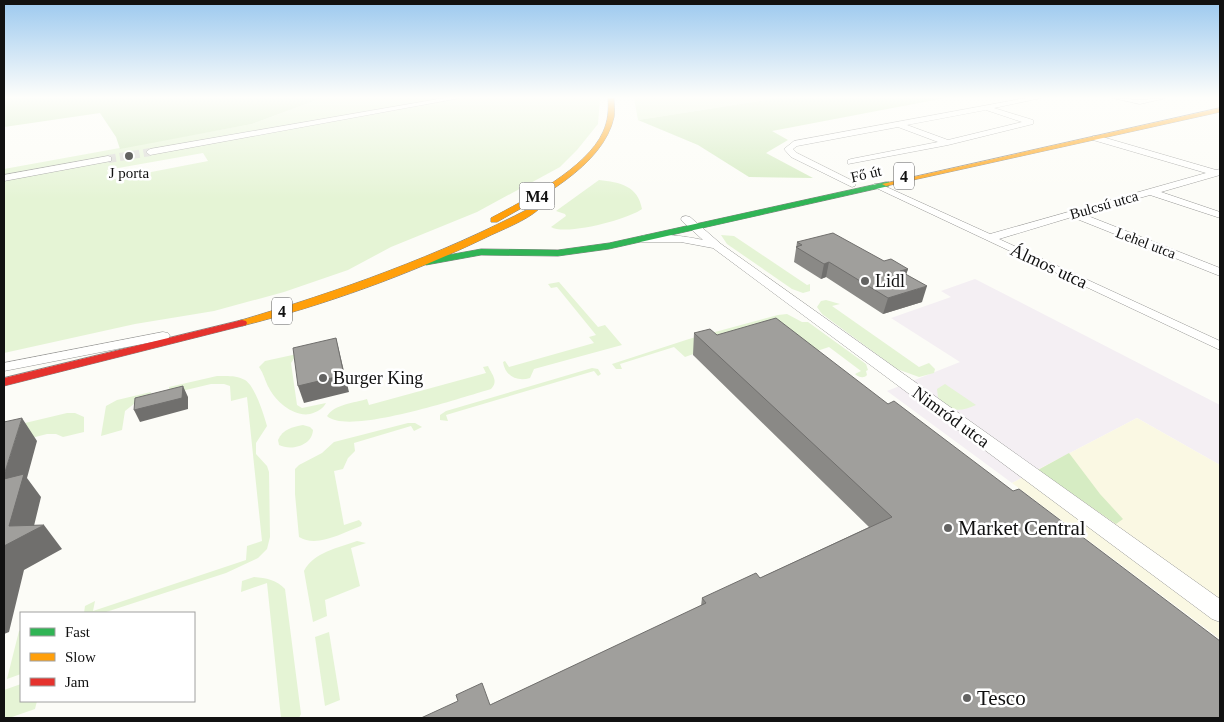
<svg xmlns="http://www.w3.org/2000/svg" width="1224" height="722" font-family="Georgia,serif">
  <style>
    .industrial { fill: #f4eff3 }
    .farmland { fill: #faf8e3 }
    .green { fill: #e5f4d5; fill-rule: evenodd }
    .forest { fill: #d6ecc3 }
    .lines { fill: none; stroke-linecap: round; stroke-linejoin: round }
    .street-tunnel { stroke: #d9d9d4; stroke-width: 8; stroke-dasharray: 8 4; stroke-linecap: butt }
    .street-casing { stroke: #979795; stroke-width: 1 }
    .fast-casing { stroke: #848482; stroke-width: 1 }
    .slow-casing { stroke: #848482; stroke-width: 1 }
    .jam-casing { stroke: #848482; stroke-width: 1 }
    .street { fill: #fffffe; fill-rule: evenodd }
    .fast { fill: #30b455; fill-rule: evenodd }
    .slow { fill: #ff9f0a; fill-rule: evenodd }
    .jam { fill: #e5322d; fill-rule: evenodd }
    .wall { fill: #8a8986 }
    .shaded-wall { fill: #706f6d }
    .building { fill: #a09f9c; stroke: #706f6d }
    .poi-dot { fill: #636362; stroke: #fff; stroke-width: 2 }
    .labels { text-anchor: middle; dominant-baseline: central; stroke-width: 5; stroke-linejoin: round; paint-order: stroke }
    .far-poi-label { font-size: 15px; fill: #111; stroke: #fff }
    .far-street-label { font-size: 15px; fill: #111; stroke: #fff }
    .shield { fill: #fff; stroke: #585858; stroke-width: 1 }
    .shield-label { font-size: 16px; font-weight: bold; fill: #111 }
    .street-label { font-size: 18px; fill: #111; stroke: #fff }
    .poi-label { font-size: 18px; fill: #111; stroke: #fff; text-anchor: start }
    .near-poi-label { font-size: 21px; fill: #111; stroke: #fff; text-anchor: start }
  </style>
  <rect width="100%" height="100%" fill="#fcfcf7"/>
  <!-- industrial -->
  <path class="industrial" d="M975,279L1220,405V465L1137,418L1012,483L887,391L960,362L891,318L951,297L941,291Z"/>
  <!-- farmland -->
  <path class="farmland" d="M1137,418L1220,465V639L1012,483Z"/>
  <!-- green -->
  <g class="green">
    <path d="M322,98H600L598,124L577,150L560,167L477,212L391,247L348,270L284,292L214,311L135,324L4,353V169L252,124ZM203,153L208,161L110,180L107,170Z"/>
    <path d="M634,98H778L638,120Z"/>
    <path d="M599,180C620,182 638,186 642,209C629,219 566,236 551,227L566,216L565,214L556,211Z"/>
    <path d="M721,235L734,236L807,285L810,284V291L803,293L792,289L727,244Z"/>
    <path d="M559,282L598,327L605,325L622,345L534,369L530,378C517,382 505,376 503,362L505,361L509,367L594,343L589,337L596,335L557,287L551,288L548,284Z"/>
    <path d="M826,300L840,304L832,306L919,367L929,363L935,369L934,373L919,377L897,369L822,314L817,307L821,301Z"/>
    <path d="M787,314L802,322H808L866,364L868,370L866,371L867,375C864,379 858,377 855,374L861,371L829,347L799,357L699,352L685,357L674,347L620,364L622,369H616L612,364L689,339L778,315Z"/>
    <path d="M297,354L291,363L297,405L302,408L326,403C323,409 317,412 310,414C294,417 276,402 269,388C265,381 264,374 259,367L265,361Z"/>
    <path d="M488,366C492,375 499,381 491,389C463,397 348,436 327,416C335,404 354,403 367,399L369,405L486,373L483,367Z"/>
    <path d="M592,368L598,369L601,374L598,376L594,371L446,415L448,421L440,420V415L446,411Z"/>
    <path d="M217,376C226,376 237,375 245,380C255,386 264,415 267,426L256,443V454L267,466L269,472L270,537L267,549L258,558L226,573L103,613H84L85,606L95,601L93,611L246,560L247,546L262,541L247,397L231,401L230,386L224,384H211L169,394V387Z"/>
    <path d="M945,384L976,405C960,412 950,413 938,397L937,389Z"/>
    <path d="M151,392L150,399L135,403L125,411L122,430L101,436L106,406L117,400Z"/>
    <path d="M67,413H75L84,417V432L63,437L56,434H47L4,445V428Z"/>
    <path d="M408,423H415L422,427L414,431L411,426L354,443L355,451L348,458L343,469L334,471L344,525L359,520L362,523L361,526C342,533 317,548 299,537L295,494V469L299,465L322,453L334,442Z"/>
    <path d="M303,425L310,427L313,430C312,446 291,451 279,445L278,440C283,429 292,427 303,425Z"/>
    <path d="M357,541L366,543L351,548L360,586L325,600L327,616L313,622L304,571C314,552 338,548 357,541Z"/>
    <path d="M254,577C266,578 277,580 285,589L301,714L299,718H281L267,583L241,592L242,581Z"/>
    <path d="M21,630V674L7,679L19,631Z"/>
    <path d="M329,632L340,700L325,706L315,637Z"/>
    <path d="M21,684V701H37L35,709L9,718H4V690Z"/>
  </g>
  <!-- forest -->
  <g class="forest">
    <path d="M4,98H322L252,124L120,149L116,137L100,113L4,127Z"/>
    <path d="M778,98H945L772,131L788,140L766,153L813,178L749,177L698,145L638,120Z"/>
    <path d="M1069,453L1100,494L1123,519L1116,524L1038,470Z"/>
  </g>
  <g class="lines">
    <!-- street-tunnel -->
    <path class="street-tunnel" d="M108,159L150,152"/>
    <defs>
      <g id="street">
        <path d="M444,98H460L150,155L146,152L150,149Z"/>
        <path d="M1026,98H1041L994,108L1033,120V124L948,145L848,164V160L851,159L938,142L898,127L797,146L793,149L797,153L855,182V186L852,187L791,157L784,149L794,141ZM986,110L1022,122L948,140L907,125Z"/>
        <path d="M1113,98L1140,100L1166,98L1140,104Z"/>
        <path d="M1093,136H1099L1216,170L1220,169V175L1161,192L1220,212V218L1150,195L1083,214L1220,268V276L1072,217L999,239L1220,341V350L872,186L874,184H880L990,234L1206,173L1093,140Z"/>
        <path d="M108,156L111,157V161L4,181V175Z"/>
        <path d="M686,216L690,217L721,244L1220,599V622L1212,619L713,248L681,242H642L636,239C646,230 690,237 703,240L682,221L681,219L682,217Z"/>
        <path d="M163,332L168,333L170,336L168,339L4,371V363Z"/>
      </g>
      <path id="fast" d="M886,182H889V186L609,249L558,256L481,255L426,265L422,262L426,259L481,249L558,250L609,243Z"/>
      <g id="slow">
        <path d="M608,98H614C614,104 615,111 614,117C603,167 537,199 497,222H491V218C525,200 587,168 603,132C608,121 609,110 608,98Z"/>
        <path d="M1220,108V112L886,186L882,184Z"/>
        <path d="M532,207L539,209C526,221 501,230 485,238C408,275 325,305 242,326L237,323L238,321C340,291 438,256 532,207Z"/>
      </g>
      <path id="jam" d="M242,320L246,321L247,323L246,325L4,386V378Z"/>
    </defs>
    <!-- street casing -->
    <use href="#street" class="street-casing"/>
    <!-- fast casing -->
    <use href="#fast" class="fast-casing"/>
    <!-- slow casing -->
    <use href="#slow" class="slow-casing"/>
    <!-- jam casing -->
    <use href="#jam" class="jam-casing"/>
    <!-- street -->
    <use href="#street" class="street"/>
    <!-- fast -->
    <use href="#fast" class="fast"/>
    <!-- slow -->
    <use href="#slow" class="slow"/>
    <!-- jam -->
    <use href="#jam" class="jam"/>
  </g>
  <!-- wall -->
  <g class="wall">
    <path d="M797,242L884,261L908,269L906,274L922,302L883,314L826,277L821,279L794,262Z"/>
    <path d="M694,333L717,335L888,404L1013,491L490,705L701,606L702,598L760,578L869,527L693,355Z"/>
  </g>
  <!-- shaded-wall -->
  <g class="shaded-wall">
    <path d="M829,262L826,277L821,279L824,264Z"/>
    <path d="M908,269L903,284L900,271Z"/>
    <path d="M927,286L922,302L883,314L888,298Z"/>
    <path d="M336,338L349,392L304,403L298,386Z"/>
    <path d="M183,386L188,397V409L140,422L134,410Z"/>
    <path d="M22,418L37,441L27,478L41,497L33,530L44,525L62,549L24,570L9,632L4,634V547L9,526L4,481V475Z"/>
  </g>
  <!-- building -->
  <g class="building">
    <path d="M833,233L884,261L891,259L908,269L900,271L927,286L888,298L829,262L824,264L796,247L802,245L797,242Z"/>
    <path d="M776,318L888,404L894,401L1013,491L1019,489L1220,641V718H421L458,701L456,695L482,683L490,705L706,603L702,598L756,573L760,578L892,517L694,333L710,329L717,335Z"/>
    <path d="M336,338L344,375L298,386L293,348Z"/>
    <path d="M183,386L182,398L134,410L135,398Z"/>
    <path d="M22,418L4,475V422Z"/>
    <path d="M24,474L9,526L44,525L4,546V547V479Z"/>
  </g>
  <!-- sky -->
  <linearGradient id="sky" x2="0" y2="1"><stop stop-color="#9cc9ef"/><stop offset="0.49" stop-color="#fefefb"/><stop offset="1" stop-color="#fefefb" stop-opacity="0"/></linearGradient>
  <rect width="1224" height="199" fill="url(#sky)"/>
  <!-- markers -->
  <g class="poi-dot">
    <circle cx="129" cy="156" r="5"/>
    <circle cx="865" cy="281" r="5"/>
    <circle cx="323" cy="378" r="5"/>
    <circle cx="948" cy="528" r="5"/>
    <circle cx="967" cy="698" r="5"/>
  </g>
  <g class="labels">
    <!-- far-poi labels -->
    <g class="far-poi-label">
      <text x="129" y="173">J porta</text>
    </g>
    <!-- far-street labels -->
    <g class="far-street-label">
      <text transform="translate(866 174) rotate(-13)">Fő út</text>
      <text transform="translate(1104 205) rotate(-16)">Bulcsú utca</text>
      <text transform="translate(1146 243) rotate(21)">Lehel utca</text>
    </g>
    <!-- shield labels -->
    <g class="shield">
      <rect x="894" y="162.5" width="20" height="27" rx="4"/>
      <rect x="519.5" y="182.5" width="35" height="27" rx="4"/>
      <rect x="272" y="297.5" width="20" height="27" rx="4"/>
    </g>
    <g class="shield-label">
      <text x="904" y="176">4</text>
      <text x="537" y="196">M4</text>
      <text x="282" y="311">4</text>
    </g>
    <!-- street labels -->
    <g class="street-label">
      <text transform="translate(1049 266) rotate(25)">Álmos utca</text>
      <text transform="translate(951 417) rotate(36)">Nimród utca</text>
    </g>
    <!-- poi labels -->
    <g class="poi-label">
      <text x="875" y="281">Lidl</text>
      <text x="333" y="378">Burger King</text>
    </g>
    <!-- near-poi labels -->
    <g class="near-poi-label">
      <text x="958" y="528">Market Central</text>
      <text x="977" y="698">Tesco</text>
    </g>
  </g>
  <!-- border -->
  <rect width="1224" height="722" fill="none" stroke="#111111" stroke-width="10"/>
  <!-- legend -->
  <rect x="20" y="612" width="175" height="90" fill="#ffffff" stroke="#a0a0a0"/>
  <rect x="30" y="628" width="25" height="8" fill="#30b455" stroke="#a0a0a0"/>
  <text x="65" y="637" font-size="15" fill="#111111">Fast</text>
  <rect x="30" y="653" width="25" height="8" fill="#ff9f0a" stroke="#a0a0a0"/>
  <text x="65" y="662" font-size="15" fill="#111111">Slow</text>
  <rect x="30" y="678" width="25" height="8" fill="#e5322d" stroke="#a0a0a0"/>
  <text x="65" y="687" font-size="15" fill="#111111">Jam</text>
</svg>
